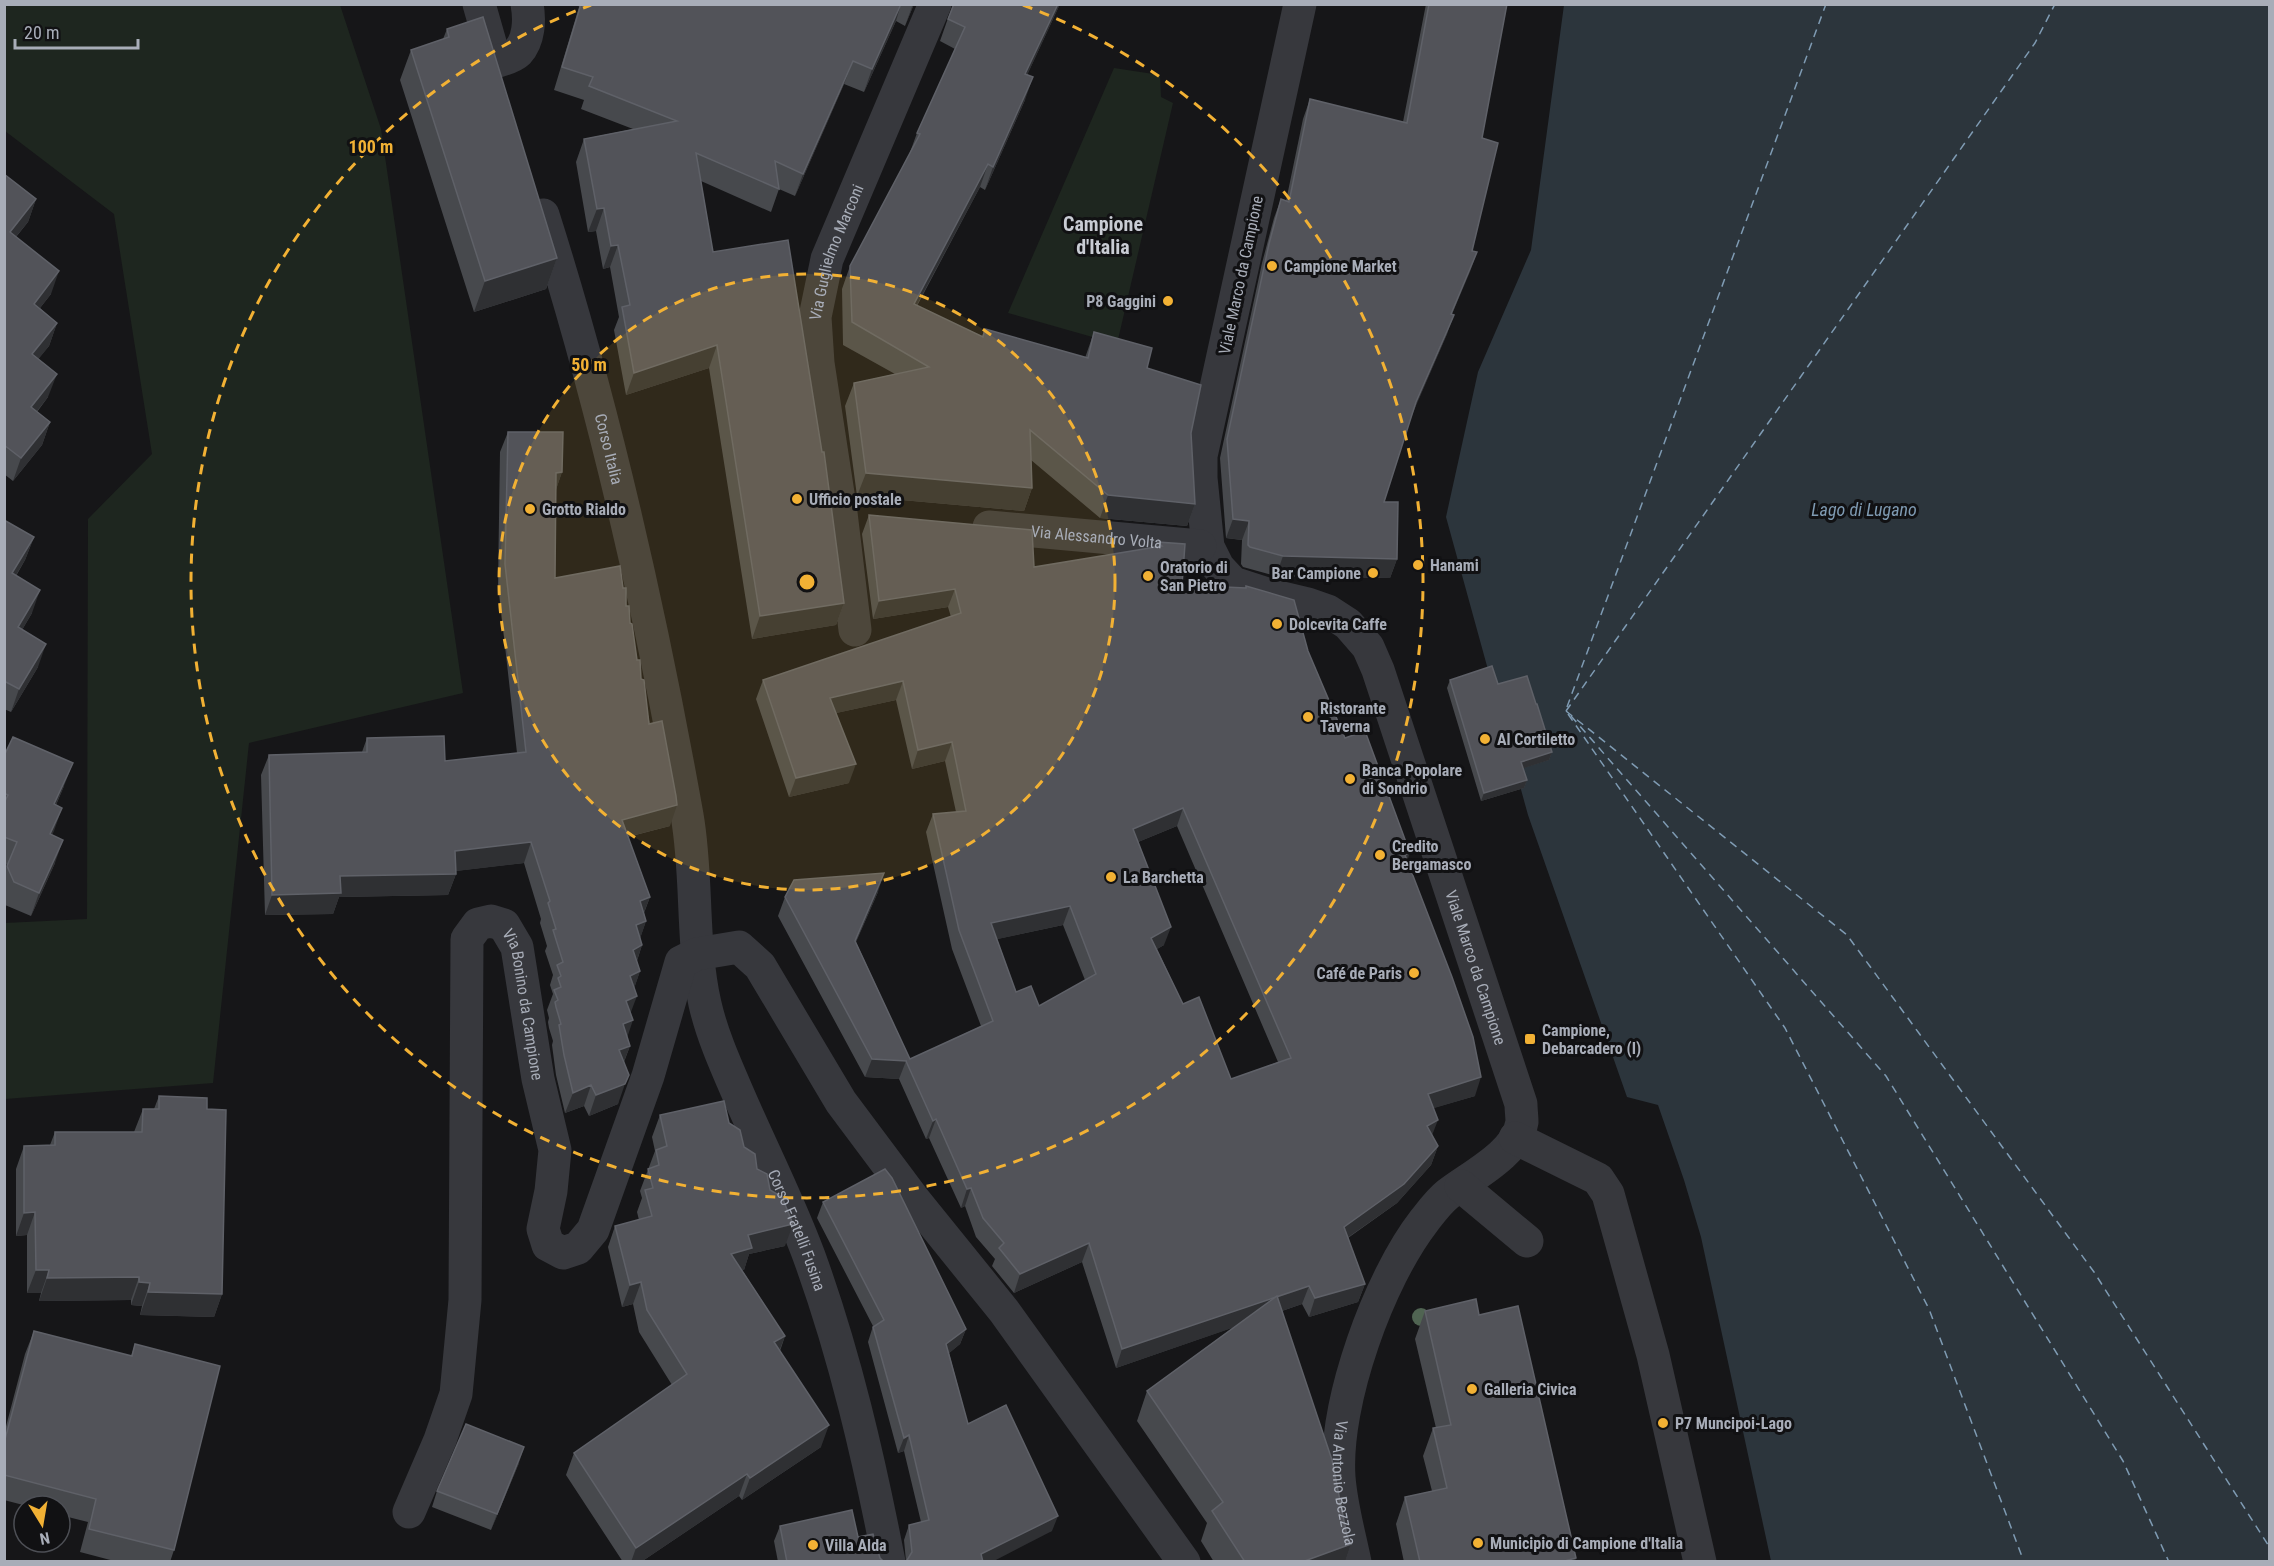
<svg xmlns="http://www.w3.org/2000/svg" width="2274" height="1566" font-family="'Roboto Condensed',sans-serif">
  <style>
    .green { fill: #1e261f }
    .water { fill: #2c353c }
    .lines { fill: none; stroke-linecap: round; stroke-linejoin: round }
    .ferry { stroke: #7f9bb3; stroke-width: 1.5; stroke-dasharray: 8 6; stroke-linecap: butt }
    .minor { stroke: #37383d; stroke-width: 33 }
    .tree { fill: #506452 }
    .wall { fill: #47494d; fill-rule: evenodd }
    .shaded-wall { fill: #2f3033 }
    .building { fill: #525359; stroke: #5f6168; stroke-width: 1.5; fill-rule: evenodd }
    .ring { fill: none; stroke: #f2b134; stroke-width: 3; stroke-dasharray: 10 8 }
    .poi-dot { fill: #f2b134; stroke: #111113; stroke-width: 2 }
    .labels { text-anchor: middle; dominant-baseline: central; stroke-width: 6; stroke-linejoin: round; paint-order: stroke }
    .street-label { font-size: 16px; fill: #a8adb8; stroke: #111113 }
    .poi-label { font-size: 16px; font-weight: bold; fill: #a8adb8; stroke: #111113; text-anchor: start }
    .water-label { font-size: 18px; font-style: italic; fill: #7f9bb3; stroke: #111113 }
    .quarter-label { font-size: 20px; font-weight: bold; fill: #c9ccd4; stroke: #111113 }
    .centre { fill: #f2b134; stroke: #111113; stroke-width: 3 }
    .ring-label { font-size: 18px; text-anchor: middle; font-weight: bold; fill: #f2b134; stroke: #111113; stroke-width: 6; stroke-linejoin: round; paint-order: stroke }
  </style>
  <rect width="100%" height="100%" fill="#161618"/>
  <!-- green -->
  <g class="green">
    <path d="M5,4L340,5L381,129L463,693L249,743L213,1083L5,1099V923L87,919L88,519L152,454L114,214L5,131Z"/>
    <path d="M1114,68L1160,75L1161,97L1173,103L1117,344L1008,313Z"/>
  </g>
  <!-- water -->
  <path class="water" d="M1564,5H2269V1561H1771L1701,1237L1684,1180L1658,1105L1627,1097L1528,815L1446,517L1478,372L1531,250Z"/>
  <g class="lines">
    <!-- ferry -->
    <g class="ferry">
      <path d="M1567,707L1826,4"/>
      <path d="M1566,711L1847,935L2094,1272L2270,1548"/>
      <path d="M1566,711L2035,43L2055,4"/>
      <path d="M1568,714L1785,1028L1929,1309L2024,1562"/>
      <path d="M1571,716L1886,1076L2123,1461L2169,1562"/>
    </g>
    <!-- minor -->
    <g class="minor">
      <path d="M479,4L495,60"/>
      <path id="s1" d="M1300,4L1201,456V478L1208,547L1218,567L1233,583L1270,595L1308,604L1328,611L1348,624L1368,647L1378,670L1521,1104C1521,1110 1522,1117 1522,1122C1517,1154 1471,1176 1448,1194C1439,1201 1431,1212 1424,1221C1379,1279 1334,1402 1339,1477C1341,1505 1349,1533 1355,1562"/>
      <path d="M495,62C502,60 513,57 518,52C529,40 530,20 527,4"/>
      <path id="s2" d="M543,215C605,410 651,614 687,815C698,877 691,942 705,1004C712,1035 726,1066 739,1096C762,1149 789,1202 809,1256C845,1355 869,1459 889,1562"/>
      <path id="s3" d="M989,527L1200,546"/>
      <path id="s4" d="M855,630L841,513L818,363L815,317L827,259L935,4"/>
      <path d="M1515,1138L1598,1179L1608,1194L1653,1355L1700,1562"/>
      <path d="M1461,1186L1527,1241"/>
      <path id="s5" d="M409,1512L440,1440L456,1394L465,1300L467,939L478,924L491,921L504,925L517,947L538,1079L555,1150L551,1191L543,1229L548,1245L563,1253L578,1248L593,1230L648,1076L681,962L697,954L739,947L760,966L841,1102L912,1197L1004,1311L1184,1562"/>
    </g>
  </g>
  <!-- trees -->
  <circle class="tree" cx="1421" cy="1317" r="9"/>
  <!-- wall -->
  <g class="wall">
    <path d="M578,4H914L905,26L896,21L864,92L844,84L795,196L779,189L771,212L701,181L713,252L844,603L836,625L752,639L709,368L626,395L614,330L619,317L610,267L603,269L596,231L588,232L576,162L584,139L633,129L581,109L584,100L554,90L579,7Z"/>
    <path d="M953,4H1060L1027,75L1025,100L985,190L980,187L917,306L982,336L985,329L1085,358L1094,332L1147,368L1191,433L1195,504L1187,526L1100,518L1031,460L1032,488L1024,511L857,496L845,406L854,383L895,374L843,345L842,289L850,266L909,155L917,133L955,49L940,41Z"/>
    <path d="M1426,4H1507L1482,138L1472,251L1477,252L1452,314L1447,334L1412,414L1384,502L1397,559L1390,578L1276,576L1243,567L1241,564L1242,540L1226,538L1220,458L1262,263L1274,218L1281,199L1286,201L1303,119L1310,99L1403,122Z"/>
    <path d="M447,29L557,258L546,289L474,312L400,80L411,50L443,39Z"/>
    <path d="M4,174L36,199L28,222L16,237L51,294L40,308L57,323L49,346L38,359L48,397L37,412L50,422L42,445L13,481L4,474Z"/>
    <path d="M508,432L562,472L556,489L555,578L623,588L670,826L628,837L650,897L644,913L646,921L640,938L642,945L637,961L640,971L634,988L627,1037L630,1046L624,1062L618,1104L589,1116L584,1106L565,1113L556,1075L552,1045L553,1041L549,1028L548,1022L549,1018L547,1010L553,994L550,985L553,975L545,951L547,946L540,923L541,919L524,863L455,871L456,874L448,895L339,897L333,914L265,915L261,775L269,755L362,752L367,738L445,761L517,753L498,584L500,452Z"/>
    <path d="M869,515L1034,567L1155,548L1157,542L1185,544L1182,585L1245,588L1246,586L1308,651L1345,738L1407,861L1475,1096L1433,1108L1432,1135L1438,1146L1431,1165L1397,1203L1348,1238L1365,1284L1358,1302L1309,1317L1302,1304L1282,1311L1347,1536L1351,1544L1345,1562H1214L1201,1541L1207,1523L1137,1421L1147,1391L1234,1327L1116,1368L1082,1262L1014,1293L992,1266L995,1259L976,1237L965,1206L961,1208L929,1138L926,1139L899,1079L865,1077L778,916L785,897L878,892L856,942L910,1059L981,1026L952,949L926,832L933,814L956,812L945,761L912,769L896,700L836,713L849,783L789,797L756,699L763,680L951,617L948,607L873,619L862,534ZM1177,826L1278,1062L1231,1079L1183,1004L1157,949L1164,945L1138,842ZM1063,925L1085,980L1039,1006L1016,992L997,939Z"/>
    <path d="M4,520L34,537L25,560L16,576L32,613L22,630L38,667L11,712L4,709Z"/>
    <path d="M1450,680L1498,684L1552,752L1549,760L1523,768L1527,780L1524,788L1481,801L1447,688Z"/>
    <path d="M4,756L64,786L56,805L52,835L55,863L31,916L5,905L4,903V873L7,865L4,863Z"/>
    <path d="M159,1096L207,1109L222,1294L214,1317L140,1315L142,1306L131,1305V1300L39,1301L41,1293H27V1235L16,1236V1169L24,1146L50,1145L55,1132H134L143,1109H154Z"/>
    <path d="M660,1115L729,1123L770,1190L785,1246L749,1254L744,1270H742L785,1336L780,1351L821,1447L742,1500L739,1496L641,1562H623L566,1475L574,1453L672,1385L639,1332L633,1304L622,1307L608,1247L615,1226L639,1220L637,1212L642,1198L640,1191L655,1151L652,1137Z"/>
    <path d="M823,1202L966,1329L960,1344L949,1353L968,1424L1052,1531L906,1561L904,1540L909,1525L921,1522L904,1451L898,1453L868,1342L873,1326L817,1218Z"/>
    <path d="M1425,1311L1479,1315L1575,1562H1404L1396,1524L1405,1497L1432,1491L1423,1456L1433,1428H1436L1415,1339Z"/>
    <path d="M34,1331L131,1356L135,1344L174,1550L170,1562H118L80,1552L88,1522L60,1515V1506H27L4,1500V1434L25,1354Z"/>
    <path d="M519,1463L491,1530L432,1507L437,1491Z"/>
    <path d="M780,1526L858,1537L884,1562H778L774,1541Z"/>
  </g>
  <!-- shaded-wall -->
  <g class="shaded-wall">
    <path d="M901,4L896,21L864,92L872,69Z"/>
    <path d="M913,4H914L905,26Z"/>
    <path d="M1058,4H1060L1017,97L1025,74Z"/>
    <path d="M853,61L844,84L795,196L803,174Z"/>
    <path d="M1033,77L1025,100L985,190L993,167Z"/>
    <path d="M988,164L980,187L905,327L914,304Z"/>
    <path d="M36,199L28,222L4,251L10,232Z"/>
    <path d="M604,208L596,231L588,232L597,209Z"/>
    <path d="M618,245L610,267L603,269L611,246Z"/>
    <path d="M1477,252L1470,272L1444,333L1451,314Z"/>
    <path d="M557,258L546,289L474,312L485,281Z"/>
    <path d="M59,271L51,294L25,327L34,304Z"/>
    <path d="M1454,315L1447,334L1409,422L1416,402Z"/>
    <path d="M57,323L49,346L24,377L32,354Z"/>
    <path d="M717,345L709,368L626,395L634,373Z"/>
    <path d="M57,374L48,397L22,430L31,407Z"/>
    <path d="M50,422L42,445L13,481L21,458Z"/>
    <path d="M562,472L555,493L556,473Z"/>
    <path d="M866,473L1032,488L1024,511L857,496Z"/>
    <path d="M1108,495L1195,504L1187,526L1100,518Z"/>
    <path d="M1233,519L1249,521L1242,540L1226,538Z"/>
    <path d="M34,537L25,560L4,595L12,573Z"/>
    <path d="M1283,556L1397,559L1390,578L1276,576Z"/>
    <path d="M955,589L948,607L873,619L879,601Z"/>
    <path d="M40,590L32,613L10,650L18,627Z"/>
    <path d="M844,603L836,625L752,639L760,616Z"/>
    <path d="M46,644L38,667L11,712L19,689Z"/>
    <path d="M903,681L896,700L823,716L830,698Z"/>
    <path d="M952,742L945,761L912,769L918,750Z"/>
    <path d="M1552,752L1549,760L1518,770L1521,762Z"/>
    <path d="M73,763L64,786L46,827L54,804Z"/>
    <path d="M856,764L849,783L789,797L796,778Z"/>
    <path d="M1527,780L1524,788L1481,801L1484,793Z"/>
    <path d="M677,805L670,826L615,840L622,820Z"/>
    <path d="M62,808L54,831L42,857L50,834Z"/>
    <path d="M1183,808L1177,826L1126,847L1133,829Z"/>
    <path d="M63,840L55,863L31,916L39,893Z"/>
    <path d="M531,842L524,863L448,872L455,851Z"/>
    <path d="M1410,853L1403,872L1405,855Z"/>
    <path d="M884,873L878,892L848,959L855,941Z"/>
    <path d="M456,874L448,895L339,897L333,914L265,915L272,895L340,876Z"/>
    <path d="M650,897L642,917L640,901Z"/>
    <path d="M1070,906L1063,925L984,942L991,923Z"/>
    <path d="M646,921L639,942L636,925Z"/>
    <path d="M1171,927L1164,945L1145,956L1151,938Z"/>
    <path d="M642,945L635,966L633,950Z"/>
    <path d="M640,971L633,992L630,976Z"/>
    <path d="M637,996L629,1017L626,1001Z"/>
    <path d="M633,1020L626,1041L623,1024Z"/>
    <path d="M630,1046L622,1066L619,1050Z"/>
    <path d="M872,1059L907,1061H906L899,1079L865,1077Z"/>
    <path d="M1481,1077L1475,1096L1421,1112L1428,1094Z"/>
    <path d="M625,1084L618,1104L589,1116L596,1095Z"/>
    <path d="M591,1085L584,1106L565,1113L573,1093Z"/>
    <path d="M936,1119L929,1138L926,1139L933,1121Z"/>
    <path d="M1438,1120L1431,1138L1427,1126Z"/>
    <path d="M1438,1146L1431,1165L1397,1203L1337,1245L1344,1227Z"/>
    <path d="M971,1188L965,1206L961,1208L967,1189Z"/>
    <path d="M35,1212L27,1235L16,1236L24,1213Z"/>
    <path d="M793,1224L785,1246L749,1254L744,1270L723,1275L731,1254L748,1235Z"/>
    <path d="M1089,1243L1082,1262L1014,1293L1020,1274Z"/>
    <path d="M36,1270H49L41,1293H27Z"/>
    <path d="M139,1277L131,1300L39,1301L47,1278Z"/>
    <path d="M139,1282L150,1283L142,1306L131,1305Z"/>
    <path d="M641,1282L633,1304L622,1307L630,1285Z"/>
    <path d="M1365,1284L1358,1302L1309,1317L1315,1298Z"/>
    <path d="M1309,1286L1302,1304L1116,1368L1122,1349Z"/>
    <path d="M148,1292L222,1294L214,1317L140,1315Z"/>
    <path d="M966,1329L960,1344L941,1360L946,1344Z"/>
    <path d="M785,1336L777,1357L774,1342Z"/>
    <path d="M829,1425L821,1447L742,1500L750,1478Z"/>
    <path d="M909,1435L904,1451L898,1453L904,1438Z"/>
    <path d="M524,1447L519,1463L491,1530L497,1514Z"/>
    <path d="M747,1474L739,1496L641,1562H631L636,1548Z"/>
    <path d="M1058,1516L1052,1531L992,1562H978L981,1554Z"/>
    <path d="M1351,1544L1345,1562H1302Z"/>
    <path d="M1576,1558L1575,1562H1561Z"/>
  </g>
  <!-- building -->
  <g class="building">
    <path d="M581,4H901L872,69L853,61L803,174L775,161L779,189L696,153L713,252L788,240L822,452H824L844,603L760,616L717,345L634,373L622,307L630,305L618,245L611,246L604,208L597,209L584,139L677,121L589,86L593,77L562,67Z"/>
    <path d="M954,4H1058L1025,74L1033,77L993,167L988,164L914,304L983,337L985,329L1088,358L1094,332L1152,348L1147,368L1201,385L1191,433L1195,504L1108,495L1030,430L1032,488L866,473L854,383L929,367L852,322L850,266L920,134L917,133L965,27L948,19Z"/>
    <path d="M1429,4H1507L1482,138L1498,143L1472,251L1477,252L1451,314L1454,315L1416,402L1384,502H1398L1397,559L1283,556L1250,547L1248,545L1249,521L1233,519L1227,439L1269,244L1281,199L1289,202L1310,99L1407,123Z"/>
    <path d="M483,17L557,258L485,281L411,50L449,37L447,29Z"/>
    <path d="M4,174L36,199L10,232L59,271L34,304L57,323L32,354L57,374L31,407L50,422L21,458L4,445Z"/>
    <path d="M508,432H563L562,472L556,473L555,578L620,566L623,588H626V606H629L630,623L632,624L637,660H640L641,679L644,680L649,724L662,721L676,796L677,805L622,820L650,897L640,901L646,921L636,925L642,945L633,950L640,971L630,976L637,996L626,1001L633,1020L623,1024L630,1046L619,1050L629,1075L625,1084L596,1095L591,1085L573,1093L564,1055L559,1025L561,1024L556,1007L555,1002L558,1000L554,990L561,987L558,978L561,976L557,965L563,962L553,930L556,929L548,903L550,901L531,842L455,851L456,874L340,876L341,893L272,895L269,755L367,752V738L444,736L445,761L526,752L505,564Z"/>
    <path d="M869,515L1032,530L1034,567L1162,546L1157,542L1185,544L1182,585L1246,588V586L1294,600L1308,651L1345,738L1365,731L1410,853L1405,855L1452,977L1473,1037L1481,1077L1428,1094L1438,1120L1427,1126L1438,1146L1404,1184L1344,1227L1365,1284L1315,1298L1309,1286L1122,1349L1089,1243L1020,1274L999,1248L1004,1243L983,1218L971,1188L967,1189L936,1119L933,1121L906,1061H907L872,1059L785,897L794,880L884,873L855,941L910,1059L993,1021L959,930L933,814L966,811L952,742L918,750L903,681L830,698L856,764L796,778L763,680L961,613L955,589L879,601ZM1183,808L1291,1058L1231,1079L1199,997L1183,1004L1151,938L1171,927L1133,829ZM1070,906L1096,974L1039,1006L1031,986L1016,992L991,923Z"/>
    <path d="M4,520L34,537L12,573L40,590L18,627L46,644L19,689L4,681Z"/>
    <path d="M1492,666L1498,684L1527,676L1536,704H1537L1552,752L1521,762L1527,780L1484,793L1450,680Z"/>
    <path d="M13,737L73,763L54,804L62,808L50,834L63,840L39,893L14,882L7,866L17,842L4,837V803L8,795L4,793V756Z"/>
    <path d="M159,1096L207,1098V1109L226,1110L222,1294L148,1292L150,1283L139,1282V1277L47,1278L49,1270H36L35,1212L24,1213V1146L55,1145V1132H142L143,1109H159Z"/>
    <path d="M724,1101L729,1123L740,1130L744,1147L755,1154L757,1169L767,1174L770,1190L782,1197L793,1224L748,1235L752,1248L731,1254L785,1336L774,1342L829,1425L750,1478L747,1474L636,1548L574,1453L687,1374L647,1310L641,1282L630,1285L615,1226L652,1216L645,1190L653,1188L648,1169L659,1165L656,1150L667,1146L660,1115Z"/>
    <path d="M885,1169L892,1178L966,1329L946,1344L968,1424L1006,1405L1058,1516L981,1554L983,1562H906L912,1552L909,1525L929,1520L909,1435L904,1438L873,1327L884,1320L823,1202Z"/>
    <path d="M1277,1296L1332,1460L1347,1536L1351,1544L1302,1562H1245L1212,1511L1223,1502L1147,1391Z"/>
    <path d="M1476,1299L1479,1315L1518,1306L1576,1558L1561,1562H1420L1405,1497L1447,1488L1433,1428L1451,1425L1425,1311Z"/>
    <path d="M34,1331L132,1356L135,1344L220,1366L174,1550L89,1529L96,1499L4,1475V1443Z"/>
    <path d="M466,1424L524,1447L497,1514L437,1491Z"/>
    <path d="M852,1510L858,1537L873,1534L880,1558L884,1562H787L780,1526Z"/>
  </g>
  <!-- distance rings -->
  <circle cx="807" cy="582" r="308" fill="#f2b134" fill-opacity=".12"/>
  <g class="ring">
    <circle cx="807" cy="582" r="308"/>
    <path d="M1023 5A616 616 0 1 1 591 5"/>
  </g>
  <!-- markers -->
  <g class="poi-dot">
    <circle cx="1272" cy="266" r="6"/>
    <circle cx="1168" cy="301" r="6"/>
    <circle cx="797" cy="499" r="6"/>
    <circle cx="530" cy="509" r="6"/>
    <circle cx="1418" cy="565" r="6"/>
    <circle cx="1373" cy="573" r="6"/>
    <circle cx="1148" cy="576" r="6"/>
    <circle cx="1277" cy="624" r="6"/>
    <circle cx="1308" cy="717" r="6"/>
    <circle cx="1485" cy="739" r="6"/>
    <circle cx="1350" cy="779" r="6"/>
    <circle cx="1380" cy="855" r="6"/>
    <circle cx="1111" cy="877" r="6"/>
    <circle cx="1414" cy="973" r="6"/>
    <rect x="1524" y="1033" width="12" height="12" rx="3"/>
    <circle cx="1472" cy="1389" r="6"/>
    <circle cx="1663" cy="1423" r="6"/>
    <circle cx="1478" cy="1543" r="6"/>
    <circle cx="813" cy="1545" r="6"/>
  </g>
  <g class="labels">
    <!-- street labels -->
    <g class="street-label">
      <text stroke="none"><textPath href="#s4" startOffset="384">Via Guglielmo Marconi</textPath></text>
      <text transform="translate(1241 275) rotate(-78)">Viale Marco da Campione</text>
      <text stroke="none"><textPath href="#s2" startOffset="243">Corso Italia</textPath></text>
      <text stroke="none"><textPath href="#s3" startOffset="108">Via Alessandro Volta</textPath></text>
      <text stroke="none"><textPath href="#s1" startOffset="1090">Viale Marco da Campione</textPath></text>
      <text stroke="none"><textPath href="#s5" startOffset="711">Via Bonino da Campione</textPath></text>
      <text stroke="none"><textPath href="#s2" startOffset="1052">Corso Fratelli Fusina</textPath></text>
      <text stroke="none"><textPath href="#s1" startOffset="1674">Via Antonio Bezzola</textPath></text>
    </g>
    <!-- poi labels -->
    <g class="poi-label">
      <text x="1284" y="266">Campione Market</text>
      <text x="1156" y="301" text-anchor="end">P8 Gaggini</text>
      <text x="809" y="499">Ufficio postale</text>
      <text x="542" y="509">Grotto Rialdo</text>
      <text x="1430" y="565">Hanami</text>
      <text x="1160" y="567">Oratorio di<tspan x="1160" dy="18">San Pietro</tspan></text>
      <text x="1361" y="573" text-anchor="end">Bar Campione</text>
      <text x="1289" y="624">Dolcevita Caffe</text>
      <text x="1320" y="708">Ristorante<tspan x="1320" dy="18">Taverna</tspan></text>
      <text x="1497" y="739">Al Cortiletto</text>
      <text x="1362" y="770">Banca Popolare<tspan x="1362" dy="18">di Sondrio</tspan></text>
      <text x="1392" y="846">Credito<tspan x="1392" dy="18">Bergamasco</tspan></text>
      <text x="1123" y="877">La Barchetta</text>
      <text x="1402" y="973" text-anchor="end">Café de Paris</text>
      <text x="1542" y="1030">Campione,<tspan x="1542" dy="18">Debarcadero (I)</tspan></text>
      <text x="1484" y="1389">Galleria Civica</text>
      <text x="1675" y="1423">P7 Muncipoi-Lago</text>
      <text x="1490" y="1543">Municipio di Campione d'Italia</text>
      <text x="825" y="1545">Villa Alda</text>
    </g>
    <!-- water labels -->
    <g class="water-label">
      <text x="1864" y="509">Lago di Lugano</text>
    </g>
    <!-- quarter labels -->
    <g class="quarter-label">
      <text x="1103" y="224">Campione<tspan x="1103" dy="23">d'Italia</tspan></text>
    </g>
  </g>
  <circle cx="807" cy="582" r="9" class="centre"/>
  <g class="ring-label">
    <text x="371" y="153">100 m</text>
    <text x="589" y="371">50 m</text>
  </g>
  <!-- border -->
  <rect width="2274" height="1566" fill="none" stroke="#a8adb8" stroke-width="12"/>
  <!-- north arrow -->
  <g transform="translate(42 1524) rotate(169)"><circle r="28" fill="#111113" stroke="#4d4f55" stroke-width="1.5"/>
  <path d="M0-4.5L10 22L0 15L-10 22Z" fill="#f2b134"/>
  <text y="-9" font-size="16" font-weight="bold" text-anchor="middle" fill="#a8adb8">N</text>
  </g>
  <!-- scale -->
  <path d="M15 39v9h123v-9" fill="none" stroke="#a8adb8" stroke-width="3"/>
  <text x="24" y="39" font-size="18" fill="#a8adb8" stroke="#111113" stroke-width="4.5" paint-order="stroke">20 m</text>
</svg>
